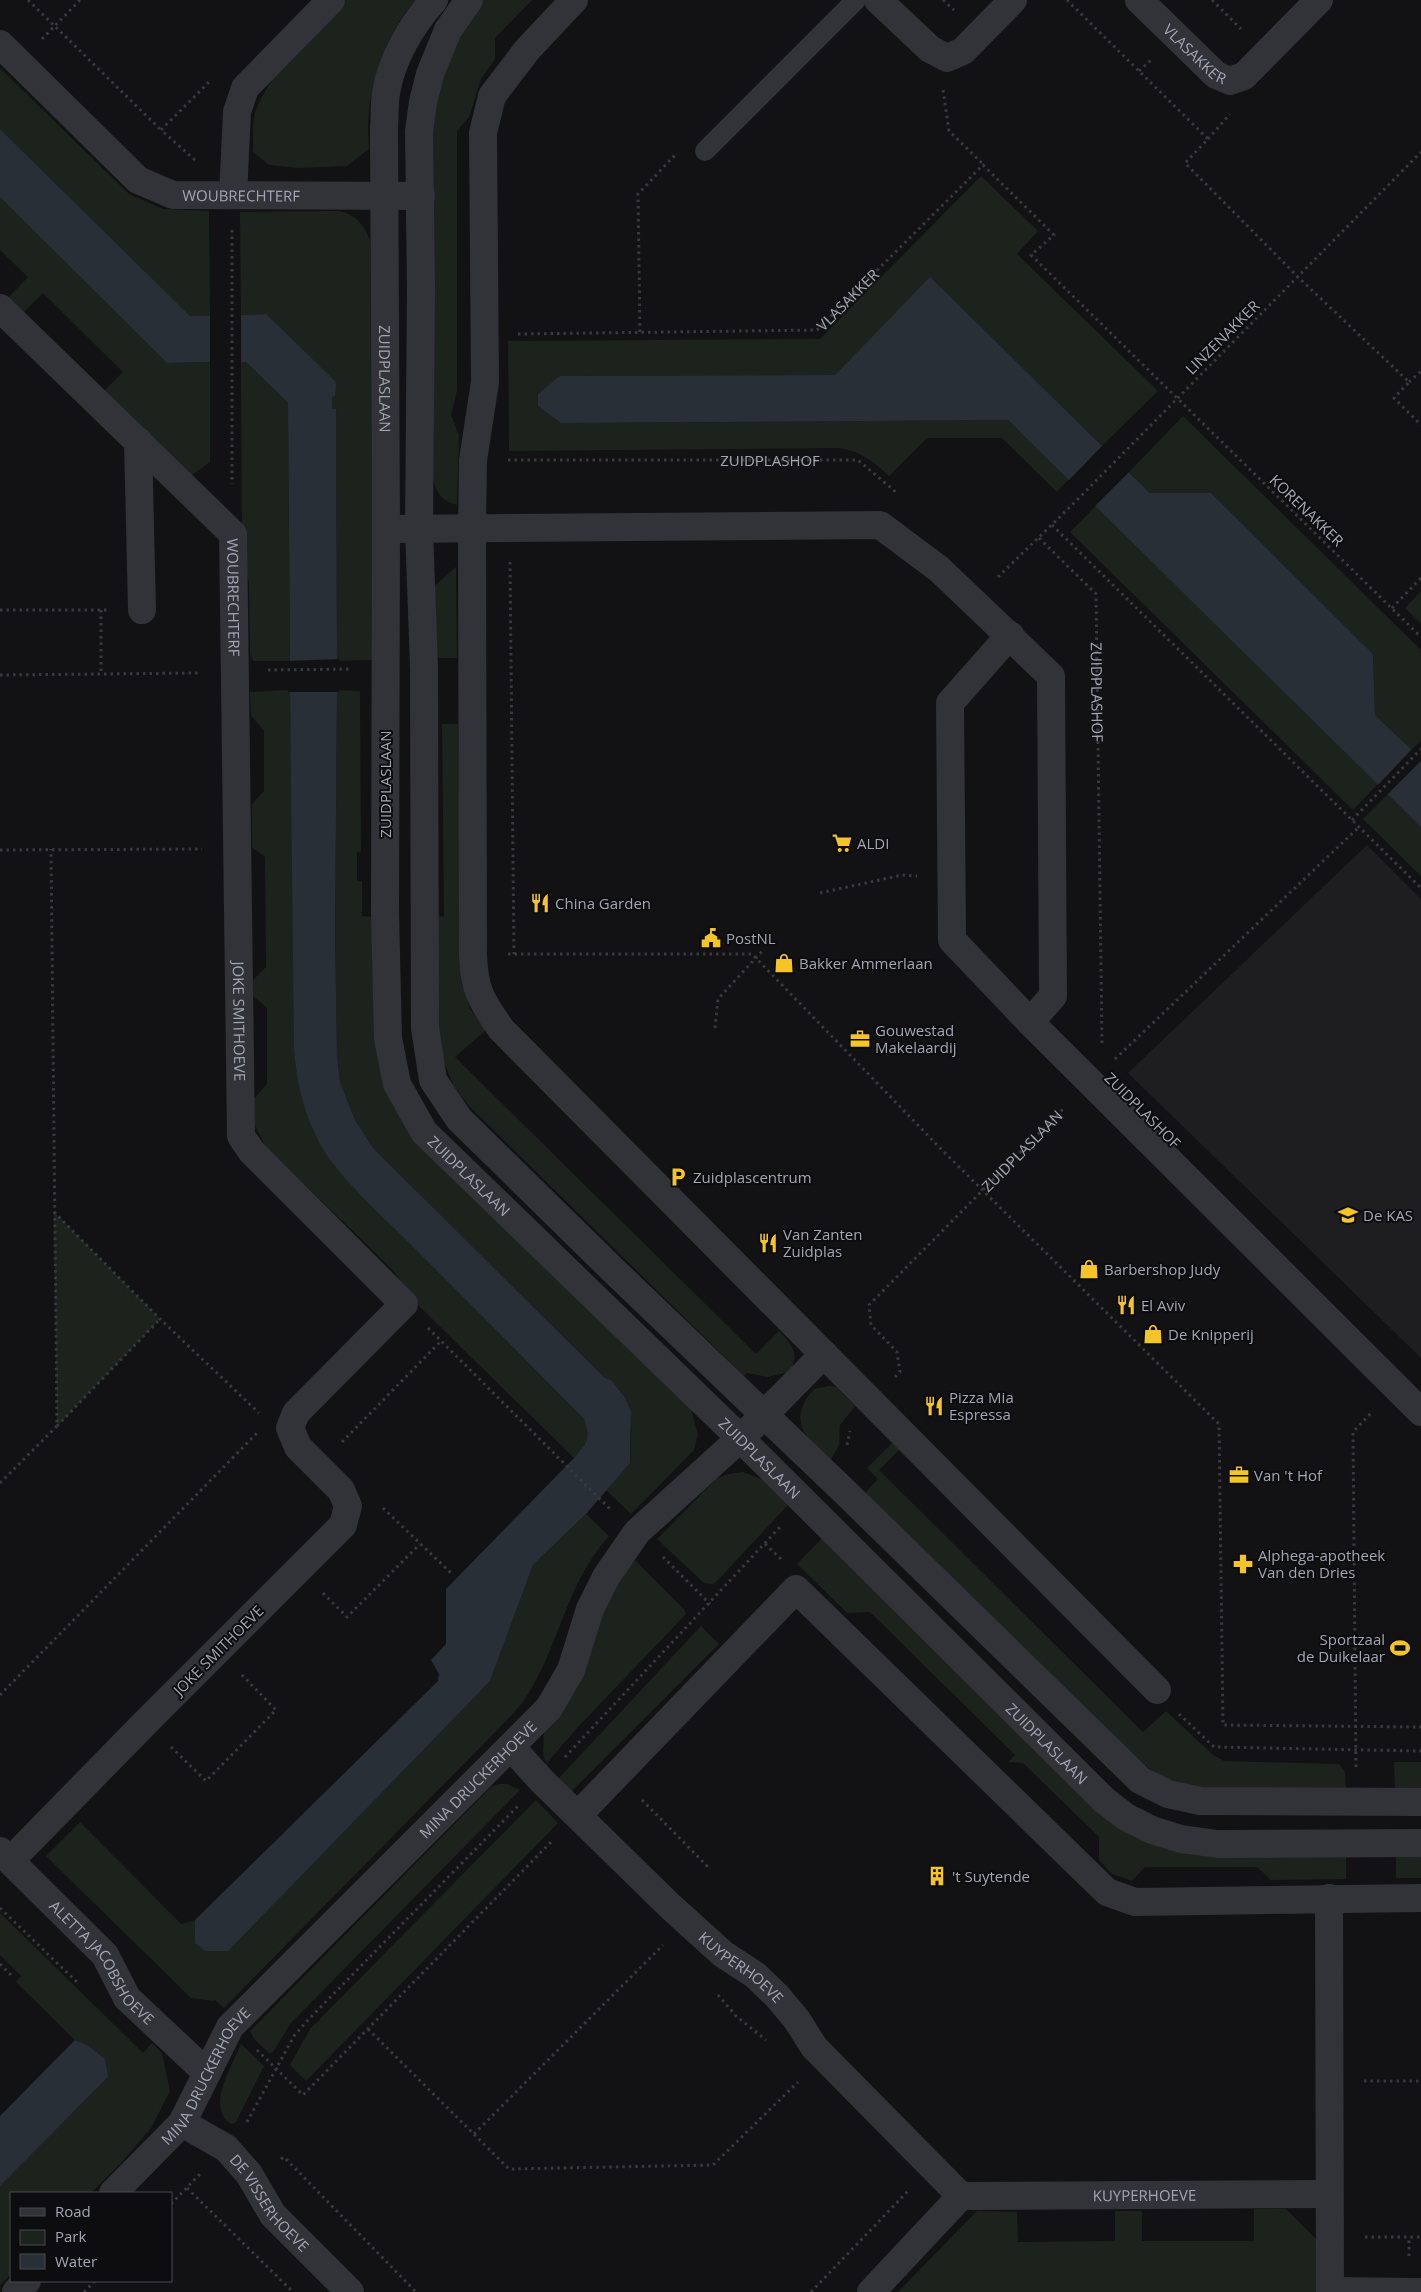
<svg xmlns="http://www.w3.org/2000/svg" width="1421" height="2292" font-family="'Open Sans',sans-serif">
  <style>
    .built { fill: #1e1d20 }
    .green { fill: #1c231d }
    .water { fill: #282f37 }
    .pier { fill: #121113 }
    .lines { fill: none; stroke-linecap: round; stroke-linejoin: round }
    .path { stroke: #383a3f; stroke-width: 3; stroke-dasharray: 2.5 4; stroke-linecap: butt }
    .service { stroke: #323338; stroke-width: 20 }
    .minor { stroke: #323338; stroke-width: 28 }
    .tertiary { stroke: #323338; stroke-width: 28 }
    .labels { text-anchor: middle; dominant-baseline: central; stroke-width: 4; stroke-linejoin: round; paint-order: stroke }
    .street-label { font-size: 15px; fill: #a2a6b4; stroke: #0d0c0e }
    .poi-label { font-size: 15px; fill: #a2a6b4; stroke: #0d0c0e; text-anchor: start }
  </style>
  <rect width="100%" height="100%" fill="#121113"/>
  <!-- built -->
  <path class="built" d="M1367,845L1421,899V1358L1128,1073Z"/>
  <!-- green -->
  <g class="green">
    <path d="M346,0H415C381,41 364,96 369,149L347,166L299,168L269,165L253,152C254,139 251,122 256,110C271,71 316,29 346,0Z"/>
    <path d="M482,0H532L495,38V59L481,79L469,117L457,131V391L451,415L459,435L457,505C438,500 437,491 431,474L430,149L437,91L454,43Z"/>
    <path d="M0,68L129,194L163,209L209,211L210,316H190L0,129Z"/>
    <path d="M981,176L1038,231L1017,254L1158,391L1102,446L930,278L835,375L560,376L538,405L561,423L1008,420L1069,479L1057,492L1002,438H927L889,476C873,461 860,451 839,448L509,451L508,341L820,339Z"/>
    <path d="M0,197L167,363L210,362V462L188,478L101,394L123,372L43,293L21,315L6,300L28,277L0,250Z"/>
    <path d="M339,211C356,214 364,225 370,240L373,657L371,660L337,661L336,410L332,409V396H335L266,314L241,315L240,212Z"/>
    <path d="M241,362H246L288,403L290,661H253L250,654L249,583L242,557Z"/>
    <path d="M1183,416L1421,650V741L1411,750L1375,715L1373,654L1211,493H1150L1129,472Z"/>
    <path d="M1096,506L1378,784L1353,810L1070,532Z"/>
    <path d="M456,567L457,658H432V588Z"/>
    <path d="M1421,591V624L1405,608Z"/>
    <path d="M290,690L296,1070L331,1161L369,1203L584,1419C591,1440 587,1442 574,1458L420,1307L393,1270L266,1147L255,1126L253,1100L267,1084V1008L252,995V981L266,967L265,857L252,847V804L264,791V730L251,716L250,692Z"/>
    <path d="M337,690L360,691L361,852H357V881H362V916L374,917L383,1074L691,1409L698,1435L694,1450L631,1514L606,1490L630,1463C631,1430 638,1396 604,1377L373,1148L355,1120L340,1082L337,1055L335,933Z"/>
    <path d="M442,724H458L461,980L470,1009L486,1030L455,1057L756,1354L779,1331C791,1343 802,1356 788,1372L768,1377L747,1373L744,1376L468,1105L454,1086L445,1065L438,1041L434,917L444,916Z"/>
    <path d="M1388,794L1421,827V876L1363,819Z"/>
    <path d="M54,1212L160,1319L57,1426Z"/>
    <path d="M829,1386L836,1387L855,1406L840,1425L839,1445L830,1461C806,1437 786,1421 814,1389Z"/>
    <path d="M893,1442L900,1449L879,1470L1143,1732L1166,1711L1213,1755L1224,1761L1339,1764L1345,1772L1346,1792L1215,1791L1179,1784L1161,1776L1146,1766L1097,1724L864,1494L878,1479L867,1468Z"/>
    <path d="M743,1472L766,1481L788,1503L787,1506L717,1581L713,1584L704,1583L657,1539L716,1479L729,1474Z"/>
    <path d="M586,1514L609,1536C566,1583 559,1648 525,1699C518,1709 510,1717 502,1725L224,2008L215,2000L213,2001L191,1998L46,1856L80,1822L181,1924L195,1920L196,1943L205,1951L490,1681L533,1565Z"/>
    <path d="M823,1537L1126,1826L1346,1851V1879L1271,1880L1257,1867H1145L1132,1881L1112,1874L1099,1860V1837L1023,1763L1008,1762L1015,1755L870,1612L847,1613L797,1564Z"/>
    <path d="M635,1560L684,1609L686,1614L576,1729L547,1763L543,1756L544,1727L615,1586Z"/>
    <path d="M701,1626L719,1644L572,1791L559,1778Z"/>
    <path d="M1394,1762H1421V1791L1395,1792Z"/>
    <path d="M499,1784H507L520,1790L291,2023L273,2052L270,2054L254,2039L250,2031L492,1786Z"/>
    <path d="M536,1800L558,1823L306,2081L290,2065L310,2029Z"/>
    <rect x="1396" y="1851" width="25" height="27"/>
    <path d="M0,1913L143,2053L152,2043L162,2053L170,2091L151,2128L121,2163L91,2193H11V2274L0,2285V2186L108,2077L87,2045L75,2040L16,1982L21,1976L0,1955Z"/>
    <path d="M241,2044L264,2066L236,2122L232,2124C204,2110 233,2064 241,2044Z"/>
    <path d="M1254,2209H1286L1319,2242V2292H898L977,2211L1017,2212L1018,2242L1115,2241V2211H1142V2241H1254Z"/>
  </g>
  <!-- water -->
  <g class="water">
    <path d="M0,129L190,316H210V362L167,363L0,197Z"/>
    <path d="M930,277L1150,493H1211L1373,654L1375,715L1421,759V827L1008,420L561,423L538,406V394L560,376L835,375Z"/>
    <path d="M266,314L336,382L335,396L332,397V409H336L337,661H290L288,403L246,362H241V315Z"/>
    <path d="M290,690H337L335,933L337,1055L340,1082L355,1120L373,1148L604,1377L612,1381L624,1396L631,1411L630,1463L586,1514L533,1565L490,1681L228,1951H205L195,1943V1920L438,1681L439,1674L431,1660L446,1644V1589L574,1458C587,1442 591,1440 584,1419C526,1361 468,1302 410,1244C382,1216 337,1176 319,1142C303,1111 296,1080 294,1047Z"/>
    <path d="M75,2040L87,2045L105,2059L108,2077L0,2186V2116Z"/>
  </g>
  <!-- pier -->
  <g class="pier">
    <path d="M1104,444L1131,470L1094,507L1068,481Z"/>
    <path d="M340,659L337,664H290L288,661Z"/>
    <path d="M290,688H337L340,692H288Z"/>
    <path d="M1413,748L1421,756V761L1386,796L1377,786Z"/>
  </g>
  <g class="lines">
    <!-- path -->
    <g class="path">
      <path d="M28,0L161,130"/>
      <path d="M943,0L954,10"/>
      <path d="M1067,0L1208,139L1185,163L1298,277L1409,382L1394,398L1421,425"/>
      <path d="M1212,0L1241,29"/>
      <path d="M42,39L80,0"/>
      <path d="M1139,71L1151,60"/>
      <path d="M943,90L949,131L983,164"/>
      <path d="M1208,139L1230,114"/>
      <path d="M195,160L161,130L209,82"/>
      <path d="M232,230V484"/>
      <path d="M640,332L638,194L675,155"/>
      <path id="s1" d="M518,334L817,330L983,165L1054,235L1031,255L1421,637"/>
      <path d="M1409,382L1421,371"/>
      <path id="s2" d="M508,460H858L897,493"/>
      <path d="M1052,525L1421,888"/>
      <path id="s3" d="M1039,538L1096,594L1102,1043"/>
      <path d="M510,562L514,954"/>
      <path d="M998,577L1071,506L1421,152"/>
      <path d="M1392,608L1421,578"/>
      <path d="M0,610H107"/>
      <path d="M101,610V674"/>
      <path d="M268,670L352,669"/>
      <path d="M0,675L199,673"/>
      <path d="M1352,820L1421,749"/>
      <path d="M0,850L202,849"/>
      <path d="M820,893L902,875L917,876"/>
      <path d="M508,954H752L942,1150L1219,1424L1223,1725L1421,1727"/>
      <path d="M715,1028L718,999L764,949"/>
      <path d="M1115,1059L1359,827"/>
      <path d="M54,1212L160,1319L259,1413"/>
      <path d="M428,1328L610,1509"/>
      <path id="s4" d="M895,1377L900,1372L897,1352L871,1325L869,1305L1065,1107"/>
      <path d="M57,1426L160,1319"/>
      <path d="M342,1442L441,1341"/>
      <path d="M847,1445L850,1431"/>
      <path d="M0,1483L57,1426L51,849"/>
      <path d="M383,1508L452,1574"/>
      <path d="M765,1544L781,1559"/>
      <path d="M663,1557L710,1604"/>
      <path d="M323,1593L347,1617L420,1544"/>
      <path d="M0,1695L257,1433"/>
      <path d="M1179,1714L1214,1747L1421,1751"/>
      <path d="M171,1747L206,1781L276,1710L241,1674"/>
      <path d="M565,1757L780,1527"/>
      <path d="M1356,1767L1353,1432L1373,1411"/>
      <path d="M642,1800L710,1869"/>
      <path d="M0,1908L79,1984"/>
      <path d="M0,1964L13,1977"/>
      <path d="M718,1995L736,2016L766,2040"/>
      <path d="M368,2029L509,2169L713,2165L798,2082"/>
      <path d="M257,2050L303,2095L553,1840"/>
      <path d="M1364,2081H1421"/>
      <path d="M247,2122L294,2036L306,2022L518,1806"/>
      <path d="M474,2134L663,1945"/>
      <path d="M281,2159L284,2157L416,2292"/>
      <path d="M187,2188L293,2292"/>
      <path d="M171,2204L201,2173"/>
      <path d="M1365,2237H1421"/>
      <path d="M1409,2256V2237"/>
      <path d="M84,2292L95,2281"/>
      <path d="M811,2292L908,2191"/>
    </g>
    <!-- service -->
    <path class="service" d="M705,151L856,0"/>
    <!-- minor -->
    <g class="minor">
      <path d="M574,0L527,50L492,96L483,133L485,382L473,460L472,528L473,954C474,990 481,1000 501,1029L1157,1690"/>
      <path d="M878,0L930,49L947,58L963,51L1013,0"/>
      <path id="s5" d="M1139,0L1216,75L1230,81L1244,76L1319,0"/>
      <path id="s6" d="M0,44L138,180L173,195L421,196"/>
      <path d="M233,195L237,112L245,88L331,0"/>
      <path id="s7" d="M0,308L233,534L241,1136L252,1152L404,1304L296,1413L290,1428L298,1447L341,1490L348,1506L343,1525L146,1722L11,1860"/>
      <path d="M138,441L142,610"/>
      <path d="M386,529L880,525L939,569L1051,676L1053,996L1030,1022L1421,1412"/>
      <path d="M1010,635L950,703L952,940L1030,1022"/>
      <path id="s8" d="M511,1747L542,1781L671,1907L723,1954L755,1975L777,1996L797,2020L814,2047L961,2196L1329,2194"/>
      <path d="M578,1815L796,1589L1107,1892L1135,1902L1421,1898"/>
      <path id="s9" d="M0,1851L105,1955L127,1998L207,2073"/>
      <path d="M1329,1898L1330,2292"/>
      <path id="s10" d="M182,2123L226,2148L249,2174L273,2215L350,2292"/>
      <path id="s11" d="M113,2193L182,2123L230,2027L549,1708L571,1670L590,1609L606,1577L637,1532L745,1434L824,1354"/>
      <path d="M1330,2291L1421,2292"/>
      <path d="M16,2292L27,2281"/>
      <path d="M871,2292L961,2196"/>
    </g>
    <!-- tertiary -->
    <g class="tertiary">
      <path id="s12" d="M434,0C412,24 391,60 386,93C384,104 385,117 384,128L386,529L385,912L388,1038L397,1084L424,1132L740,1438L1104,1800L1126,1817L1152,1830L1181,1839L1218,1844L1421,1843"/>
      <path d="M469,0L448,30L430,74L423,102L419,131L421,289L419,528L424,668L425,1028L433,1080L459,1119L614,1271L845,1492L1140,1780L1168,1794L1200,1801L1421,1802"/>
    </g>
  </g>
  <!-- icons -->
  <defs>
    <symbol id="supermarket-bare" viewBox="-9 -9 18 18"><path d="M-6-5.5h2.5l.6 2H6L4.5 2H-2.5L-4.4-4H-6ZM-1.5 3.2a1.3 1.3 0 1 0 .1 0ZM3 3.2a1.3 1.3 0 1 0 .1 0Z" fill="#f4c428" stroke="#0d0c0e" stroke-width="2.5" paint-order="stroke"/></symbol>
    <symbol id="restaurant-bare" viewBox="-9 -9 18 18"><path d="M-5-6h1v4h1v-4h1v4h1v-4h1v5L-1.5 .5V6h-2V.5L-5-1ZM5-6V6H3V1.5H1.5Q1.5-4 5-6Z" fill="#f4c428" stroke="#0d0c0e" stroke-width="2.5" paint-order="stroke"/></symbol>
    <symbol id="civic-bare" viewBox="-9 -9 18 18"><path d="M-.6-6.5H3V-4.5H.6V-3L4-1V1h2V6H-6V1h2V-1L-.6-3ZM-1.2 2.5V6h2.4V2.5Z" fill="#f4c428" stroke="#0d0c0e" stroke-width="2.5" paint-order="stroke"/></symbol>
    <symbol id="shop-bare" viewBox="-9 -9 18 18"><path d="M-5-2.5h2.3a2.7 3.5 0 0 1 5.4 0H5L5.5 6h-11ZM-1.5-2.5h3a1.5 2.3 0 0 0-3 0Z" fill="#f4c428" stroke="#0d0c0e" stroke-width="2.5" paint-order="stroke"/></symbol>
    <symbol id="office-bare" viewBox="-9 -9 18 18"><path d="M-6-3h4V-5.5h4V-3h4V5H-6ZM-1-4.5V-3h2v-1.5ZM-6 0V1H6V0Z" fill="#f4c428" stroke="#0d0c0e" stroke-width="2.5" paint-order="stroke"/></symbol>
    <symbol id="parking-bare" viewBox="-9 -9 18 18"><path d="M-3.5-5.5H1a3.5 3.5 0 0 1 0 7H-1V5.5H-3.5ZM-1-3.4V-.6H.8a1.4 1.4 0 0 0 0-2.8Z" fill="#f4c428" stroke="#0d0c0e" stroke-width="2.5" paint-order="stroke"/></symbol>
    <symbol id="school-bare" viewBox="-9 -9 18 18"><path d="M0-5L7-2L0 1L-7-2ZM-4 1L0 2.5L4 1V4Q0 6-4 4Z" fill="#f4c428" stroke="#0d0c0e" stroke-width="2.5" paint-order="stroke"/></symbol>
    <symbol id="pharmacy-bare" viewBox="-9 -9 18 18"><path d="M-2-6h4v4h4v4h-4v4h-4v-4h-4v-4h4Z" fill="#f4c428" stroke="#0d0c0e" stroke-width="2.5" paint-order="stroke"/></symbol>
    <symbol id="stadium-bare" viewBox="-9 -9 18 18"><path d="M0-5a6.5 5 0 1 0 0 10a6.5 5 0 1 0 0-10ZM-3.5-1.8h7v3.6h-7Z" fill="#f4c428" stroke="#0d0c0e" stroke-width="2.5" paint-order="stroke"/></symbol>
    <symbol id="building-bare" viewBox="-9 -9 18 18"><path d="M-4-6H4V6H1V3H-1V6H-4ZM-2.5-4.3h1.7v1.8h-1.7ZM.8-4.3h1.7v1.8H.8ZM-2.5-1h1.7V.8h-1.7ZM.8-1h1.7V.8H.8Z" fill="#f4c428" stroke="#0d0c0e" stroke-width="2.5" paint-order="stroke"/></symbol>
  </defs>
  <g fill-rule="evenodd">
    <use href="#supermarket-bare" x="828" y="829" width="28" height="28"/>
    <use href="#restaurant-bare" x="526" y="889" width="28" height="28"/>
    <use href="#civic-bare" x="697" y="924" width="28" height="28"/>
    <use href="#shop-bare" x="770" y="949" width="28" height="28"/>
    <use href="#office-bare" x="846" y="1025" width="28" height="28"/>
    <use href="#parking-bare" x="664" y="1163" width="28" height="28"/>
    <use href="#school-bare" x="1334" y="1201" width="28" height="28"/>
    <use href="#restaurant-bare" x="754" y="1229" width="28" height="28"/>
    <use href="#shop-bare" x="1075" y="1255" width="28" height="28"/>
    <use href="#restaurant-bare" x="1112" y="1291" width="28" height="28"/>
    <use href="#shop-bare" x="1139" y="1320" width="28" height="28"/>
    <use href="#restaurant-bare" x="920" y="1392" width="28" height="28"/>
    <use href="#office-bare" x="1225" y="1461" width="28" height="28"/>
    <use href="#pharmacy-bare" x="1229" y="1550" width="28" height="28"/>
    <use href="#stadium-bare" x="1386" y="1634" width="28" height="28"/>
    <use href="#building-bare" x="923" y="1862" width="28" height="28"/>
  </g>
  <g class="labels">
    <!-- street labels -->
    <g class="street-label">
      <text stroke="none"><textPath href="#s5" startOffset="78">VLASAKKER</textPath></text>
      <text stroke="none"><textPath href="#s6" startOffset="300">WOUBRECHTERF</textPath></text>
      <text stroke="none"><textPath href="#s1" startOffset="342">VLASAKKER</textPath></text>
      <text transform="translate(1222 337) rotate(-45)">LINZENAKKER</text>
      <text stroke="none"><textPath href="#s12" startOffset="392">ZUIDPLASLAAN</textPath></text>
      <text stroke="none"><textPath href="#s2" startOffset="262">ZUIDPLASHOF</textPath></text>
      <text transform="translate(1307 510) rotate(44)">KORENAKKER</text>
      <text stroke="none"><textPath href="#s7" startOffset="388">WOUBRECHTERF</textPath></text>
      <text stroke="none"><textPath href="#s3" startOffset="178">ZUIDPLASHOF</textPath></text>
      <text transform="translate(385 784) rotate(-90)">ZUIDPLASLAAN</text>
      <text stroke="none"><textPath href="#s7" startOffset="812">JOKE SMITHOEVE</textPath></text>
      <text transform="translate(1143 1110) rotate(45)">ZUIDPLASHOF</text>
      <text stroke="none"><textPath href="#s4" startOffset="302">ZUIDPLASLAAN</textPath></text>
      <text stroke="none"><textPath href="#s12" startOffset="1216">ZUIDPLASLAAN</textPath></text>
      <text stroke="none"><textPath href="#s12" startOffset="1621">ZUIDPLASLAAN</textPath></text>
      <text transform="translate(218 1650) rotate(-45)">JOKE SMITHOEVE</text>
      <text stroke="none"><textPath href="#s12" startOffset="2026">ZUIDPLASLAAN</textPath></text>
      <text stroke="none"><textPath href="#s11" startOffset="556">MINA DRUCKERHOEVE</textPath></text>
      <text stroke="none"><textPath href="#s9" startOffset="152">ALETTA JACOBSHOEVE</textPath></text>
      <text stroke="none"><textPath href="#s8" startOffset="319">KUYPERHOEVE</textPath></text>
      <text stroke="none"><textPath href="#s11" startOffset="151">MINA DRUCKERHOEVE</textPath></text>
      <text stroke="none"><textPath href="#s8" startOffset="821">KUYPERHOEVE</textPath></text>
      <text stroke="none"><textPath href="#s10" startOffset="121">DE VISSERHOEVE</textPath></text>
    </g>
    <!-- poi labels -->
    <g class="poi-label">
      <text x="857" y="843">ALDI</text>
      <text x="555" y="903">China Garden</text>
      <text x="726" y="938">PostNL</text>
      <text x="799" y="963">Bakker Ammerlaan</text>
      <text x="875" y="1030">Gouwestad<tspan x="875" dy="17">Makelaardij</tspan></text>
      <text x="693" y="1177">Zuidplascentrum</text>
      <text x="1363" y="1215">De KAS</text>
      <text x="783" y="1234">Van Zanten<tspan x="783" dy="17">Zuidplas</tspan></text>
      <text x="1104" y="1269">Barbershop Judy</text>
      <text x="1141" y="1305">El Aviv</text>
      <text x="1168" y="1334">De Knipperij</text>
      <text x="949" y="1397">Pizza Mia<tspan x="949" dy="17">Espressa</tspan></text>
      <text x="1254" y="1475">Van 't Hof</text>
      <text x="1258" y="1555">Alphega-apotheek<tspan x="1258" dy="17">Van den Dries</tspan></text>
      <text x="1385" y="1639" text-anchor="end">Sportzaal<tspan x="1385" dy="17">de Duikelaar</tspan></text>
      <text x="952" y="1876">'t Suytende</text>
    </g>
  </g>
  <!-- legend -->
  <rect x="10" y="2192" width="162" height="90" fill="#0d0c0e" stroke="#494a50"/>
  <rect x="20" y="2208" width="25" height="8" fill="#323338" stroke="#494a50"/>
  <text x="55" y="2217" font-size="15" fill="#a2a6b4">Road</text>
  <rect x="20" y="2230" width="25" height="15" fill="#1c231d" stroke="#494a50"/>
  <text x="55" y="2242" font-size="15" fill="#a2a6b4">Park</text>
  <rect x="20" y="2254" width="25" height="15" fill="#282f37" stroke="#494a50"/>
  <text x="55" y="2267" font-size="15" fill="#a2a6b4">Water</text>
</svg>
